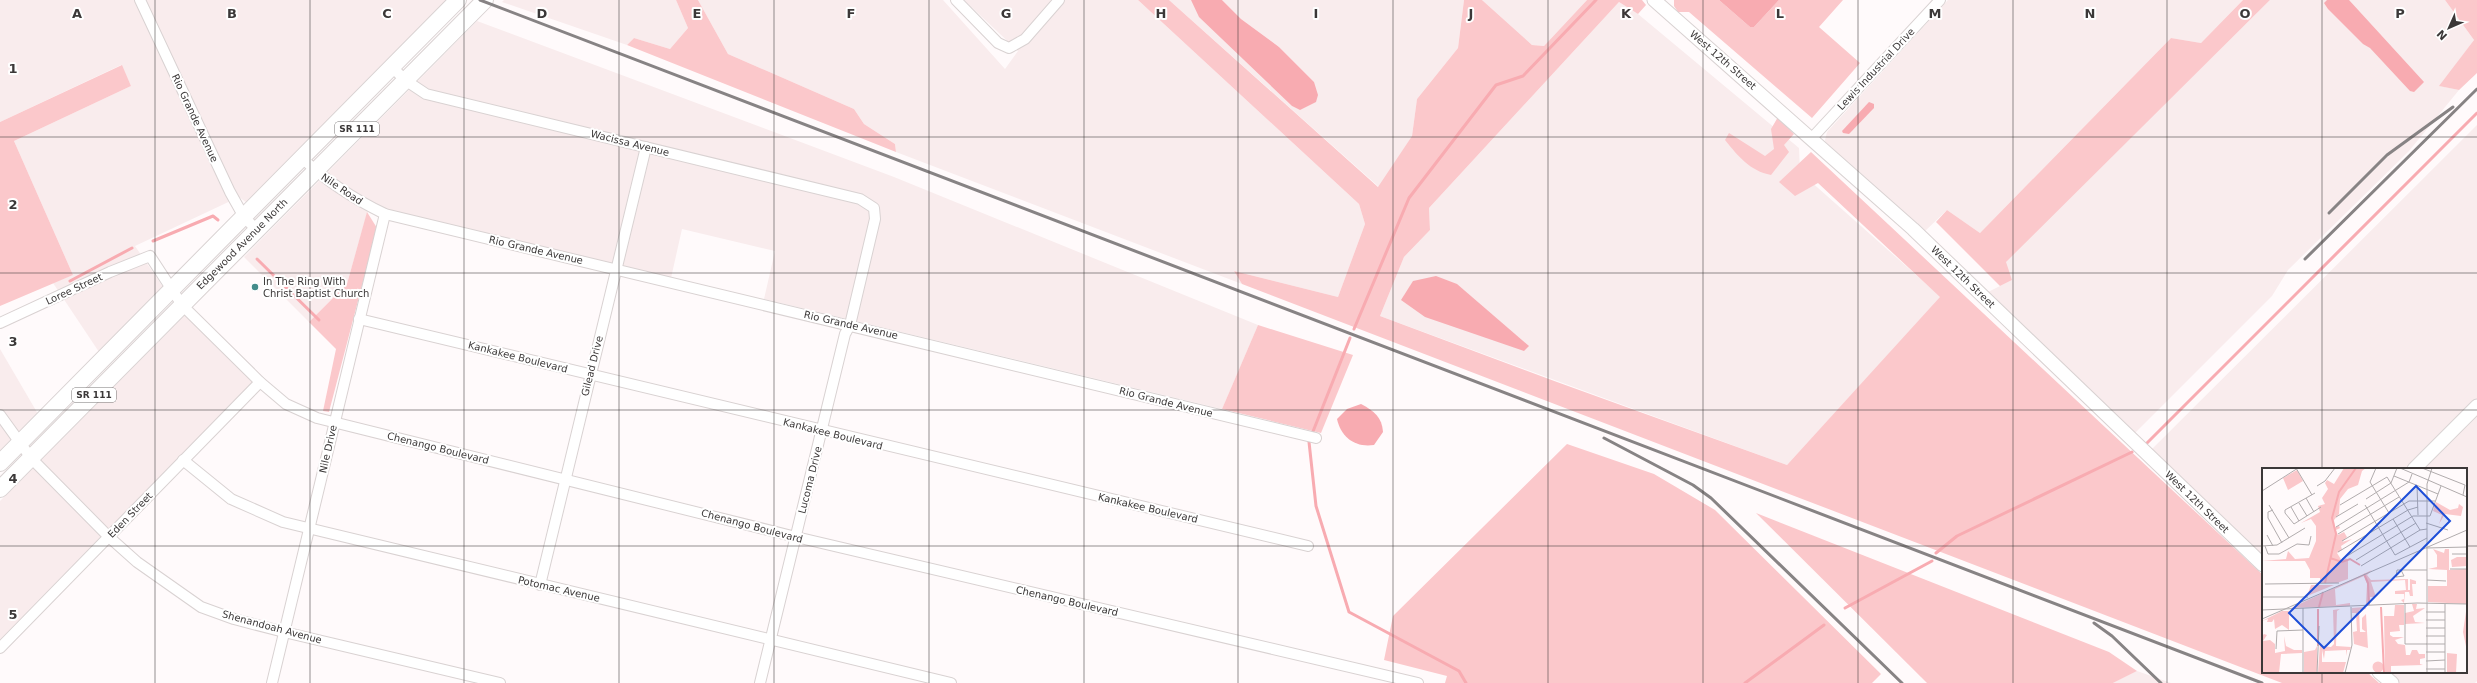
<svg xmlns="http://www.w3.org/2000/svg" width="2477" height="683" font-family="'DejaVu Sans',sans-serif">
  <style>
    .built { fill: #f9eced }
    .green { fill: #fbc8cb }
    .water { fill: #f8abb1 }
    .lines { fill: none; stroke-linecap: round; stroke-linejoin: round }
    .stream { stroke: #f8abb1; stroke-width: 3 }
    .minor-casing { stroke: #d9d2d2; stroke-width: 12 }
    .tertiary-casing { stroke: #d9d2d2; stroke-width: 15 }
    .primary-casing { stroke: #d9d2d2; stroke-width: 18 }
    .minor { stroke: #fff; stroke-width: 10 }
    .tertiary { stroke: #fff; stroke-width: 13 }
    .primary { stroke: #fff; stroke-width: 16 }
    .rail { stroke: #878384; stroke-width: 3 }
    .grid { fill: none; stroke: #3b3838; stroke-width: 1; stroke-opacity: 0.55 }
    .poi-dot { fill: #448c8b; stroke: #fff; stroke-width: 1.5 }
    .labels { text-anchor: middle; dominant-baseline: central; stroke-width: 4; stroke-linejoin: round; paint-order: stroke }
    .shield { fill: #fff; stroke: #767474; stroke-width: 1 }
    .shield-label { font-size: 9px; font-weight: bold; fill: #3b3838 }
    .street-label { font-size: 10px; fill: #3b3838; stroke: #fff }
    .poi-label { font-size: 10px; fill: #3b3838; stroke: #fff; text-anchor: start }
    .inset-river { fill: none; stroke: #f8abb1; stroke-width: 2 }
    .inset-road { fill: none; stroke: #b1acad; stroke-width: 1 }
    .view { fill: #1d4ed8; fill-opacity: 0.15; stroke: #1d4ed8; stroke-width: 2 }
    .inset-edge { fill: none; stroke: #3b3838; stroke-width: 2 }
    .grid-label { font-size: 13px; text-anchor: middle; font-weight: bold; fill: #3b3838; stroke: #fff; stroke-width: 4; stroke-linejoin: round; paint-order: stroke }
  </style>
  <rect width="100%" height="100%" fill="#fffafb"/>
  <!-- built -->
  <g class="built">
    <path d="M0,0H445L448,1L247,203L239,197L135,246L163,287L99,352L53,283L73,275L14,141L131,86L121,65L0,122Z"/>
    <path d="M504,0H676L688,28L670,49L634,38L627,45L502,2Z"/>
    <path d="M698,0H943L1005,69L1018,51L964,0H1138L1359,204L1365,224L1338,297L1234,271L1242,284L896,152L895,144L864,124L854,109L728,54Z"/>
    <path d="M1169,0H1191L1252,66L1292,106L1300,110L1314,82L1279,47L1241,19L1222,0H1464L1458,48L1417,99L1412,136L1379,187Z"/>
    <path d="M1482,0H1587L1544,46L1532,45Z"/>
    <path d="M1948,0H2243L2201,43L2171,38L1980,233L1947,210L1923,233L1826,145L1825,140L1827,132Z"/>
    <path d="M2270,0H2445L2474,40L2440,86L2459,90L2409,151L2288,270L2272,296L2134,434L1988,292L2012,280L2005,262Z"/>
    <path d="M1619,2L1638,14L1799,148L1800,172L1941,297L1787,465L1380,316L1404,257L1430,230L1429,208Z"/>
    <path d="M477,21L894,177L1258,325L1222,409L764,299L775,251L682,229L671,278L386,210L370,203L347,284L309,322L244,257Z"/>
    <path d="M2477,125V399L2406,469H2263V560L2150,451Z"/>
    <path d="M192,308L261,375L0,641V501Z"/>
    <path d="M0,349L38,414L0,452Z"/>
    <path d="M2477,413V681L2475,683H2399L2386,672H2466V469H2421Z"/>
    <path d="M2137,671L2171,683H2113Z"/>
  </g>
  <!-- green -->
  <g class="green">
    <path d="M676,0H698L728,54L854,109L864,124L895,144L896,152L627,45L634,38L670,49L688,28Z"/>
    <path d="M1138,0H1169L1378,187L1412,136L1417,99L1458,48L1464,0H1482L1532,45L1544,46L1587,0H1642L1646,5L1638,14L1619,2L1429,208L1430,230L1404,257L1380,316L1557,382L1787,465L1940,297L1818,183L1795,196L1779,182L1811,152L2263,575V672H2367L2379,683H2282L1242,284L1234,271L1338,297L1365,224L1359,204Z"/>
    <path d="M1674,0H1719L1750,27H1754L1779,0H1843L1819,27L1860,63L1812,118L1689,12H1678L1674,6Z"/>
    <path d="M2243,0H2270L2006,262L2012,280L2000,286L1936,222L1947,210L1980,233L2171,38L2201,43Z"/>
    <path d="M2445,0H2477V73L2459,90L2439,86L2474,40Z"/>
    <path d="M122,65L131,86L14,141L73,275L0,306V122Z"/>
    <path d="M1778,117L1794,134L1784,145L1789,152L1771,175C1750,171 1738,156 1725,140L1729,133L1765,156L1774,149L1771,129Z"/>
    <path d="M367,212L377,228L329,412L323,411L336,349L309,322L347,284Z"/>
    <path d="M1258,325L1353,355L1321,433L1222,409Z"/>
    <path d="M1567,444L1654,474L1715,510L1881,674L1872,683H1445L1447,676L1384,660L1393,616Z"/>
    <path d="M1756,513L2109,652L2137,671L2113,683H1927Z"/>
  </g>
  <!-- water -->
  <g class="water">
    <path d="M1191,0H1222L1241,19L1279,47L1314,82L1318,95L1316,102L1300,110L1292,106L1199,17Z"/>
    <path d="M1719,0H1779L1754,27H1750Z"/>
    <path d="M2327,0H2349L2424,82L2414,92L2410,91L2370,48L2363,44L2328,9L2324,3Z"/>
    <path d="M1869,102L1874,104V108L1849,134L1843,133L1842,131Z"/>
    <path d="M1436,276L1457,284L1529,346L1524,351L1425,317L1401,300L1413,281Z"/>
    <path d="M1361,404C1374,411 1382,417 1383,432L1374,445C1355,448 1341,437 1337,419L1347,409Z"/>
  </g>
  <g class="lines">
    <!-- stream -->
    <g class="stream">
      <path d="M153,241L213,216L218,220"/>
      <path d="M257,259L319,320"/>
      <path d="M70,281L132,248"/>
      <path d="M1354,329L1409,198L1496,85L1523,76L1596,0"/>
      <path d="M1312,434L1350,338"/>
      <path d="M1309,442L1316,506L1349,612L1459,671L1466,683"/>
      <path d="M2147,443L2477,113"/>
      <path d="M1936,553L1957,536L2132,452"/>
      <path d="M1845,608L1932,561"/>
      <path d="M1745,683L1824,625"/>
    </g>
    <defs>
      <g id="minor">
        <path d="M140,0L230,192L244,217L257,230"/>
        <path d="M956,0L998,43L1009,48L1025,39L1059,0"/>
        <path d="M392,67L405,80L426,94L860,199L874,208L875,219L850,325L845,334L760,683"/>
        <path d="M1812,138L1940,0"/>
        <path d="M302,158C327,182 354,199 385,214L1316,438"/>
        <path d="M359,319L1308,546"/>
        <path d="M0,323L110,272L150,256L182,305L260,382L286,404L317,418L796,537L1418,683"/>
        <path d="M0,415L31,458L109,537L137,562L201,607L234,619L284,632L500,683"/>
        <path d="M183,460L231,499L283,522L951,683"/>
        <path d="M540,585L646,147"/>
        <path d="M0,648L260,382"/>
        <path d="M272,683L385,214"/>
      </g>
      <g id="tertiary">
        <path d="M1654,0L1913,229L2263,565"/>
        <path d="M2414,469L2477,406"/>
        <path d="M2379,672L2392,683"/>
      </g>
      <g id="primary">
        <path d="M0,463L458,0"/>
        <path d="M0,489L485,0"/>
      </g>
    </defs>
    <!-- minor casing -->
    <use href="#minor" class="minor-casing"/>
    <!-- tertiary casing -->
    <use href="#tertiary" class="tertiary-casing"/>
    <!-- primary casing -->
    <use href="#primary" class="primary-casing"/>
    <!-- minor -->
    <use href="#minor" class="minor"/>
    <!-- tertiary -->
    <use href="#tertiary" class="tertiary"/>
    <!-- primary -->
    <use href="#primary" class="primary"/>
    <!-- rail -->
    <g class="rail">
      <path d="M480,0L2262,683"/>
      <path d="M2329,213L2387,155L2453,107"/>
      <path d="M2305,259L2477,89"/>
      <path d="M1604,438L1693,485L1711,498L1902,683"/>
      <path d="M2094,623L2112,636L2161,683"/>
    </g>
  </g>
  <!-- grid -->
  <path class="grid" d="M155,0V683M310,0V683M464,0V683M619,0V683M774,0V683M929,0V683M1084,0V683M1238,0V683M1393,0V683M1548,0V683M1703,0V683M1858,0V683M2013,0V683M2167,0V683M2322,0V469M0,137H2477M0,273H2477M0,410H2477M0,546H2263M2466,546H2477M2322,672V683"/>
  <!-- markers -->
  <circle class="poi-dot" cx="255" cy="287" r="4"/>
  <g class="labels">
    <!-- shield labels -->
    <g class="shield">
      <rect x="335" y="122" width="44" height="14" rx="3"/>
      <rect x="72" y="388" width="44" height="14" rx="3"/>
    </g>
    <g class="shield-label">
      <text x="357" y="129">SR 111</text>
      <text x="94" y="395">SR 111</text>
    </g>
    <!-- street labels -->
    <g class="street-label">
      <text transform="translate(1723 60) rotate(41)">West 12th Street</text>
      <text transform="translate(1876 69) rotate(-47)">Lewis Industrial Drive</text>
      <text transform="translate(195 118) rotate(65)">Rio Grande Avenue</text>
      <text transform="translate(630 143) rotate(14)">Wacissa Avenue</text>
      <text transform="translate(342 189) rotate(34)">Nile Road</text>
      <text transform="translate(242 244) rotate(-45)">Edgewood Avenue North</text>
      <text transform="translate(536 250) rotate(13)">Rio Grande Avenue</text>
      <text transform="translate(1963 277) rotate(44)">West 12th Street</text>
      <text transform="translate(74 289) rotate(-25)">Loree Street</text>
      <text transform="translate(851 325) rotate(13)">Rio Grande Avenue</text>
      <text transform="translate(518 357) rotate(14)">Kankakee Boulevard</text>
      <text transform="translate(592 366) rotate(-76)">Gilead Drive</text>
      <text transform="translate(1166 402) rotate(14)">Rio Grande Avenue</text>
      <text transform="translate(833 434) rotate(14)">Kankakee Boulevard</text>
      <text transform="translate(438 448) rotate(14)">Chenango Boulevard</text>
      <text transform="translate(328 449) rotate(-77)">Nile Drive</text>
      <text transform="translate(810 480) rotate(-76)">Lucoma Drive</text>
      <text transform="translate(2197 502) rotate(44)">West 12th Street</text>
      <text transform="translate(1148 508) rotate(13)">Kankakee Boulevard</text>
      <text transform="translate(130 515) rotate(-46)">Eden Street</text>
      <text transform="translate(752 526) rotate(15)">Chenango Boulevard</text>
      <text transform="translate(559 589) rotate(13)">Potomac Avenue</text>
      <text transform="translate(1067 601) rotate(13)">Chenango Boulevard</text>
      <text transform="translate(272 627) rotate(15)">Shenandoah Avenue</text>
    </g>
    <!-- poi labels -->
    <g class="poi-label">
      <text x="263" y="281">In The Ring With<tspan x="263" dy="12">Christ Baptist Church</tspan></text>
    </g>
  </g>
  <!-- overview -->
  <g transform="translate(2262 468)">
    <rect width="205" height="205" fill="#fffafb"/>
    <path d="M82,0H104L100,3L96,17L86,21L78,31L77,46L72,52L73,59L77,58L78,60L74,62L76,67L82,64L85,69L80,74L90,71L79,78L80,82L75,85L80,93L84,90L86,93V111L75,115H58V110H48V102L43,93H0L24,91L26,83L33,91L47,90L54,73V58L49,51L39,55L58,44L56,38L63,36L60,30L66,21L63,15L65,12L72,16ZM35,2L41,13L26,22L21,10ZM174,34L188,42L196,40L197,36L201,39L199,48L183,46L177,56L180,47L171,43ZM171,81L182,85L183,81H187V102L205,101V136L166,134V118H185V102L166,101L175,99V87ZM195,89H205V98L190,99L189,92ZM110,102L105,107L109,112L146,111V122H148V111L154,113V116H150L151,128H148L147,124H143L142,135L139,132L142,131V126H133V123L144,122L143,112L109,114L114,129H108V136H104L105,116L102,108L73,121L74,137L88,135V138L29,140ZM49,117H72L45,128ZM150,136H155L154,141L163,140L151,148L153,154L163,155L143,156V145L152,143ZM133,137H142V157H137L138,163L128,164V167L131,169H142L133,172L136,176L143,177L144,187H148L150,182H155L157,186H163V190L158,191V196L161,197L129,198V205H123L122,148H132ZM205,137V183L201,164ZM103,139L104,141L97,142L98,164H104L100,161V150L104,146L106,180L92,176L91,164L95,163L94,145H90V140ZM78,141L75,143L74,178L89,179L88,182H85L84,188V182L63,183L62,191L60,182V194H84L81,205H56L58,175L60,178L69,179L72,176L71,142ZM20,143H27V162L20,157L13,161L12,151L10,154H5L6,151L0,153ZM2,166L5,167L1,173L8,172L13,176V185L23,183L22,168L24,178L32,182H40V185L19,186L17,205H0V168ZM55,178V202L54,205H42V184L53,182ZM185,185L195,186L194,205H185ZM110.5 199a5.5 5.5 0 1 1 11 0a5.5 5.5 0 1 1-11 0Z" fill="#fbc8cb"/>
    <path class="inset-river" d="M68,90L80,94L88,91L98,97M102,106L106,115L107,137M63,115L74,66L70,50L77,24L94,0M57,139L61,124M119,139L122,205M56,178V141"/>
    <path class="inset-road" d="M34,0L50,27M138,0L166,12M160,0L203,17L201,27M132,8L176,26M166,12L205,29M108,14L127,45M108,14L114,0M155,17L156,47M55,18L63,13L73,0M0,23L36,0M53,25L23,42V45L32,56L59,39M44,30L52,44M104,31L129,15L135,0M37,35L45,48M0,36V22M7,37L27,70M78,37L125,9L158,62M103,37L133,87L165,70M29,39L37,53M11,42L6,44V50L20,75M74,49L96,36M131,51L148,79M164,55L186,62M74,59L147,14L150,6M76,66L137,29M5,67L11,78M80,73L147,33H173M0,78L15,77L43,60M3,78L6,86H17L35,76L47,77L49,68M164,80L205,79M76,84L146,42L156,39M190,86H205M80,91L151,48H168L179,18M94,92L154,55M99,98L158,62L165,61M188,101H205M139,102L142,108L134,109L135,102H165M165,112L184,113M3,116L77,115M0,129H46M143,135V176H165M183,136V205M41,140V205M0,142L155,135L205,136M164,144H183M0,151L205,62M164,152H183M164,160H183M164,168H183M164,176H183M14,181L15,163L41,162M164,184H183M164,193L183,192M164,201H183M55,205L57,158M83,205L90,177L89,139M165,205V16L170,0"/>
    <path class="view" d="M154,18L188,53L62,180L27,145Z"/>
    <rect width="205" height="205" class="inset-edge"/>
  </g>
  <g class="grid-label">
    <text x="77" y="18">A</text>
    <text x="232" y="18">B</text>
    <text x="387" y="18">C</text>
    <text x="542" y="18">D</text>
    <text x="697" y="18">E</text>
    <text x="851" y="18">F</text>
    <text x="1006" y="18">G</text>
    <text x="1161" y="18">H</text>
    <text x="1316" y="18">I</text>
    <text x="1471" y="18">J</text>
    <text x="1626" y="18">K</text>
    <text x="1780" y="18">L</text>
    <text x="1935" y="18">M</text>
    <text x="2090" y="18">N</text>
    <text x="2245" y="18">O</text>
    <text x="2400" y="18">P</text>
    <text x="13" y="73">1</text>
    <text x="13" y="209">2</text>
    <text x="13" y="346">3</text>
    <text x="13" y="483">4</text>
    <text x="13" y="619">5</text>
  </g>
  <!-- north arrow -->
  <g transform="translate(2449 28) rotate(225)" stroke="#ffffff" stroke-width="3" paint-order="stroke">
  <path d="M0-3L7 15L0 10L-7 15Z" fill="#3b3838"/>
  <text y="-6" font-size="11" font-weight="bold" text-anchor="middle" fill="#3b3838">N</text>
  </g>
</svg>
